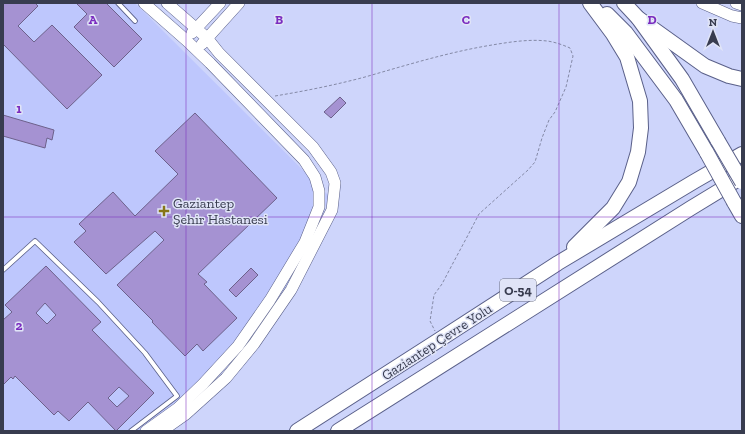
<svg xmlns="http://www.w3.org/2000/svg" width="745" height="434" font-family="'Zilla Slab',serif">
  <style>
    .built { fill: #bec7fd }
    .building { fill: #a592d2; stroke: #6d618b; fill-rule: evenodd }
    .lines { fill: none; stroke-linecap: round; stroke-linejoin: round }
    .lane-casing { stroke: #5a6089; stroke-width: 5.5 }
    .secondary-casing { stroke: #5a6089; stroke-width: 12 }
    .highway-casing { stroke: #5a6089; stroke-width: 16 }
    .path { stroke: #8489a6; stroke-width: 1; stroke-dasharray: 3 2; stroke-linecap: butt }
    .lane { stroke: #fff; stroke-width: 4 }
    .secondary { stroke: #fff; stroke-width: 11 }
    .highway { stroke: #fff; stroke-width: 14 }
    .highway-bridge-casing { stroke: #5a6089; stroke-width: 16; stroke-linecap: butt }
    .highway-bridge { stroke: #fff; stroke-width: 14 }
    .grid { fill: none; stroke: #7b2cbf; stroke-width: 1; stroke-opacity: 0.55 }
    .poi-dot { fill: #877518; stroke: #e0e4f7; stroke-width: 1.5 }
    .labels { text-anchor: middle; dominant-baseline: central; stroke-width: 3; stroke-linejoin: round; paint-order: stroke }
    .shield { fill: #e0e4f7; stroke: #6a6e81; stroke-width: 1 }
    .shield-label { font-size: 13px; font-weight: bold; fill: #383c4f }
    .poi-label { font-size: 14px; fill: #383c4f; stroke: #e0e4f7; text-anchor: start }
    .street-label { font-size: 14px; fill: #383c4f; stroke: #e0e4f7 }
    .grid-label { font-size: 13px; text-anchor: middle; font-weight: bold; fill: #7b2cbf; stroke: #e0e4f7; stroke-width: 3; stroke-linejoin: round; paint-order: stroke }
  </style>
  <rect width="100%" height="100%" fill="#ced5fb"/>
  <!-- built -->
  <path class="built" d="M3,3H135L329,196L319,226L297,268L285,288L260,323L147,431H3Z"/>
  <!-- building -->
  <g class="building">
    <path d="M3,3H35L38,6L18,26L34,42L52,25L102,75L67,109L3,44Z"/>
    <path d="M76,3H106L142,39L114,67L74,27L87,14Z"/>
    <path d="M340,97L346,103L331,118L324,112Z"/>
    <path d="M195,113L277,198L198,274L207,282L204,284L237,318L203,351L197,344L185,356L152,322L153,321L117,285L164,240L155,231L106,274L74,242L86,231L79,224L113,192L135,216L178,174L155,151Z"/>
    <path d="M3,115L54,130L52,140L47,138L45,148L3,136Z"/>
    <path d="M46,266L101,322L92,330L154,393L116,431L88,402L69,421L58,411L54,415L15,376L13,379L11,377L3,385V320L12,312L5,305ZM45,303L56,315L47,324L36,313ZM119,387L129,396L117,407L108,398Z"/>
    <path d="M251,268L258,275L236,297L229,290Z"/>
  </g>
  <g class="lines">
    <defs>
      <g id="lane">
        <path d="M118,3L135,21"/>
        <path d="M3,270L35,241L98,302L145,353L177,396L131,431"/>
      </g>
      <g id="secondary">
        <path d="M144,3L186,40L210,63L304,160L315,177L319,191V207L305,242L270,300L238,346L203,384L178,408L146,431"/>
        <path d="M702,3L732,16L742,18"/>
        <path d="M736,3L742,5"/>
        <path d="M192,33L220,3"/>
        <path d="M202,44L239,3"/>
        <path d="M162,431L186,414L226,378L254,344L291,290L332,210L335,183L331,172L313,147L219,53L207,38L167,3"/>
      </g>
      <g id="highway">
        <path d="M624,3L638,18L705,66L729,76L742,79"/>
        <path d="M607,14L626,33L676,100L707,153"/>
        <path d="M638,18L682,79L718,141"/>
        <path d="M734,202L742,216"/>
        <path d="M574,247L613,208L629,182L638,152L641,128L640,101L627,57L613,34L590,3"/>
        <path d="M297,431L439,340L558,263L695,181L742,154"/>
        <path d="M338,431L691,208L742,177"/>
      </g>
    </defs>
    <!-- lane casing -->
    <use href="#lane" class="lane-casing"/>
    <!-- secondary casing -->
    <use href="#secondary" class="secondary-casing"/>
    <!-- highway casing -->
    <use href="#highway" class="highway-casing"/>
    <!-- path -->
    <path class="path" d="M275,96C305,91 335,85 365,77C407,65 449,52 492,45C510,42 529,39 547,41C555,42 563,45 570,48L573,56L566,87L555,112L549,120L542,138L535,162L528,170L479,214L467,237L452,265L442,284L434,295L430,321L435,331"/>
    <!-- lane -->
    <use href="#lane" class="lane"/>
    <!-- secondary -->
    <use href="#secondary" class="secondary"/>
    <!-- highway -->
    <use href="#highway" class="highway"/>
    <defs>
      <g id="highway-bridge">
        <path d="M718,141L742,182"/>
        <path d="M707,153L734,202"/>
      </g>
    </defs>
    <!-- highway-bridge casing -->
    <use href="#highway-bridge" class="highway-bridge-casing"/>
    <!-- highway-bridge -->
    <use href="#highway-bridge" class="highway-bridge"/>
  </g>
  <!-- grid -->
  <path class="grid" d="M186,3V431M372,3V431M559,3V431M3,217H742"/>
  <!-- markers -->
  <path class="poi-dot" d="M162 205h4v4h4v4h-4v4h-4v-4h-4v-4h4z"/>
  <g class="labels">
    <!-- shield labels -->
    <rect class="shield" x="500" y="279" width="36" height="22" rx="3"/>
    <g class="shield-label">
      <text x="518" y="290">O-54</text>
    </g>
    <!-- poi labels -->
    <g class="poi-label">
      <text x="173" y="203">Gaziantep<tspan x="173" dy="16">Şehir Hastanesi</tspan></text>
    </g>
    <!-- street labels -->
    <g class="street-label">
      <text transform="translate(437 342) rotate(-33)">Gaziantep Çevre Yolu</text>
    </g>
  </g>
  <g class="grid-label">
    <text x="93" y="24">A</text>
    <text x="279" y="24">B</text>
    <text x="466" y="24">C</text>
    <text x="652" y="24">D</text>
    <text x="19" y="113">1</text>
    <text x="19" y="330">2</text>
  </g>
  <!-- border -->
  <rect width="745" height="434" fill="none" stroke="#383c4f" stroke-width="8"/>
  <!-- north arrow -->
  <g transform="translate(713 32)" stroke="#e0e4f7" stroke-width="3" paint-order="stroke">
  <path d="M0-3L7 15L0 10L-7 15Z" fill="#383c4f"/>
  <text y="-6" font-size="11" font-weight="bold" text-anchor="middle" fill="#383c4f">N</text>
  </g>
</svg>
